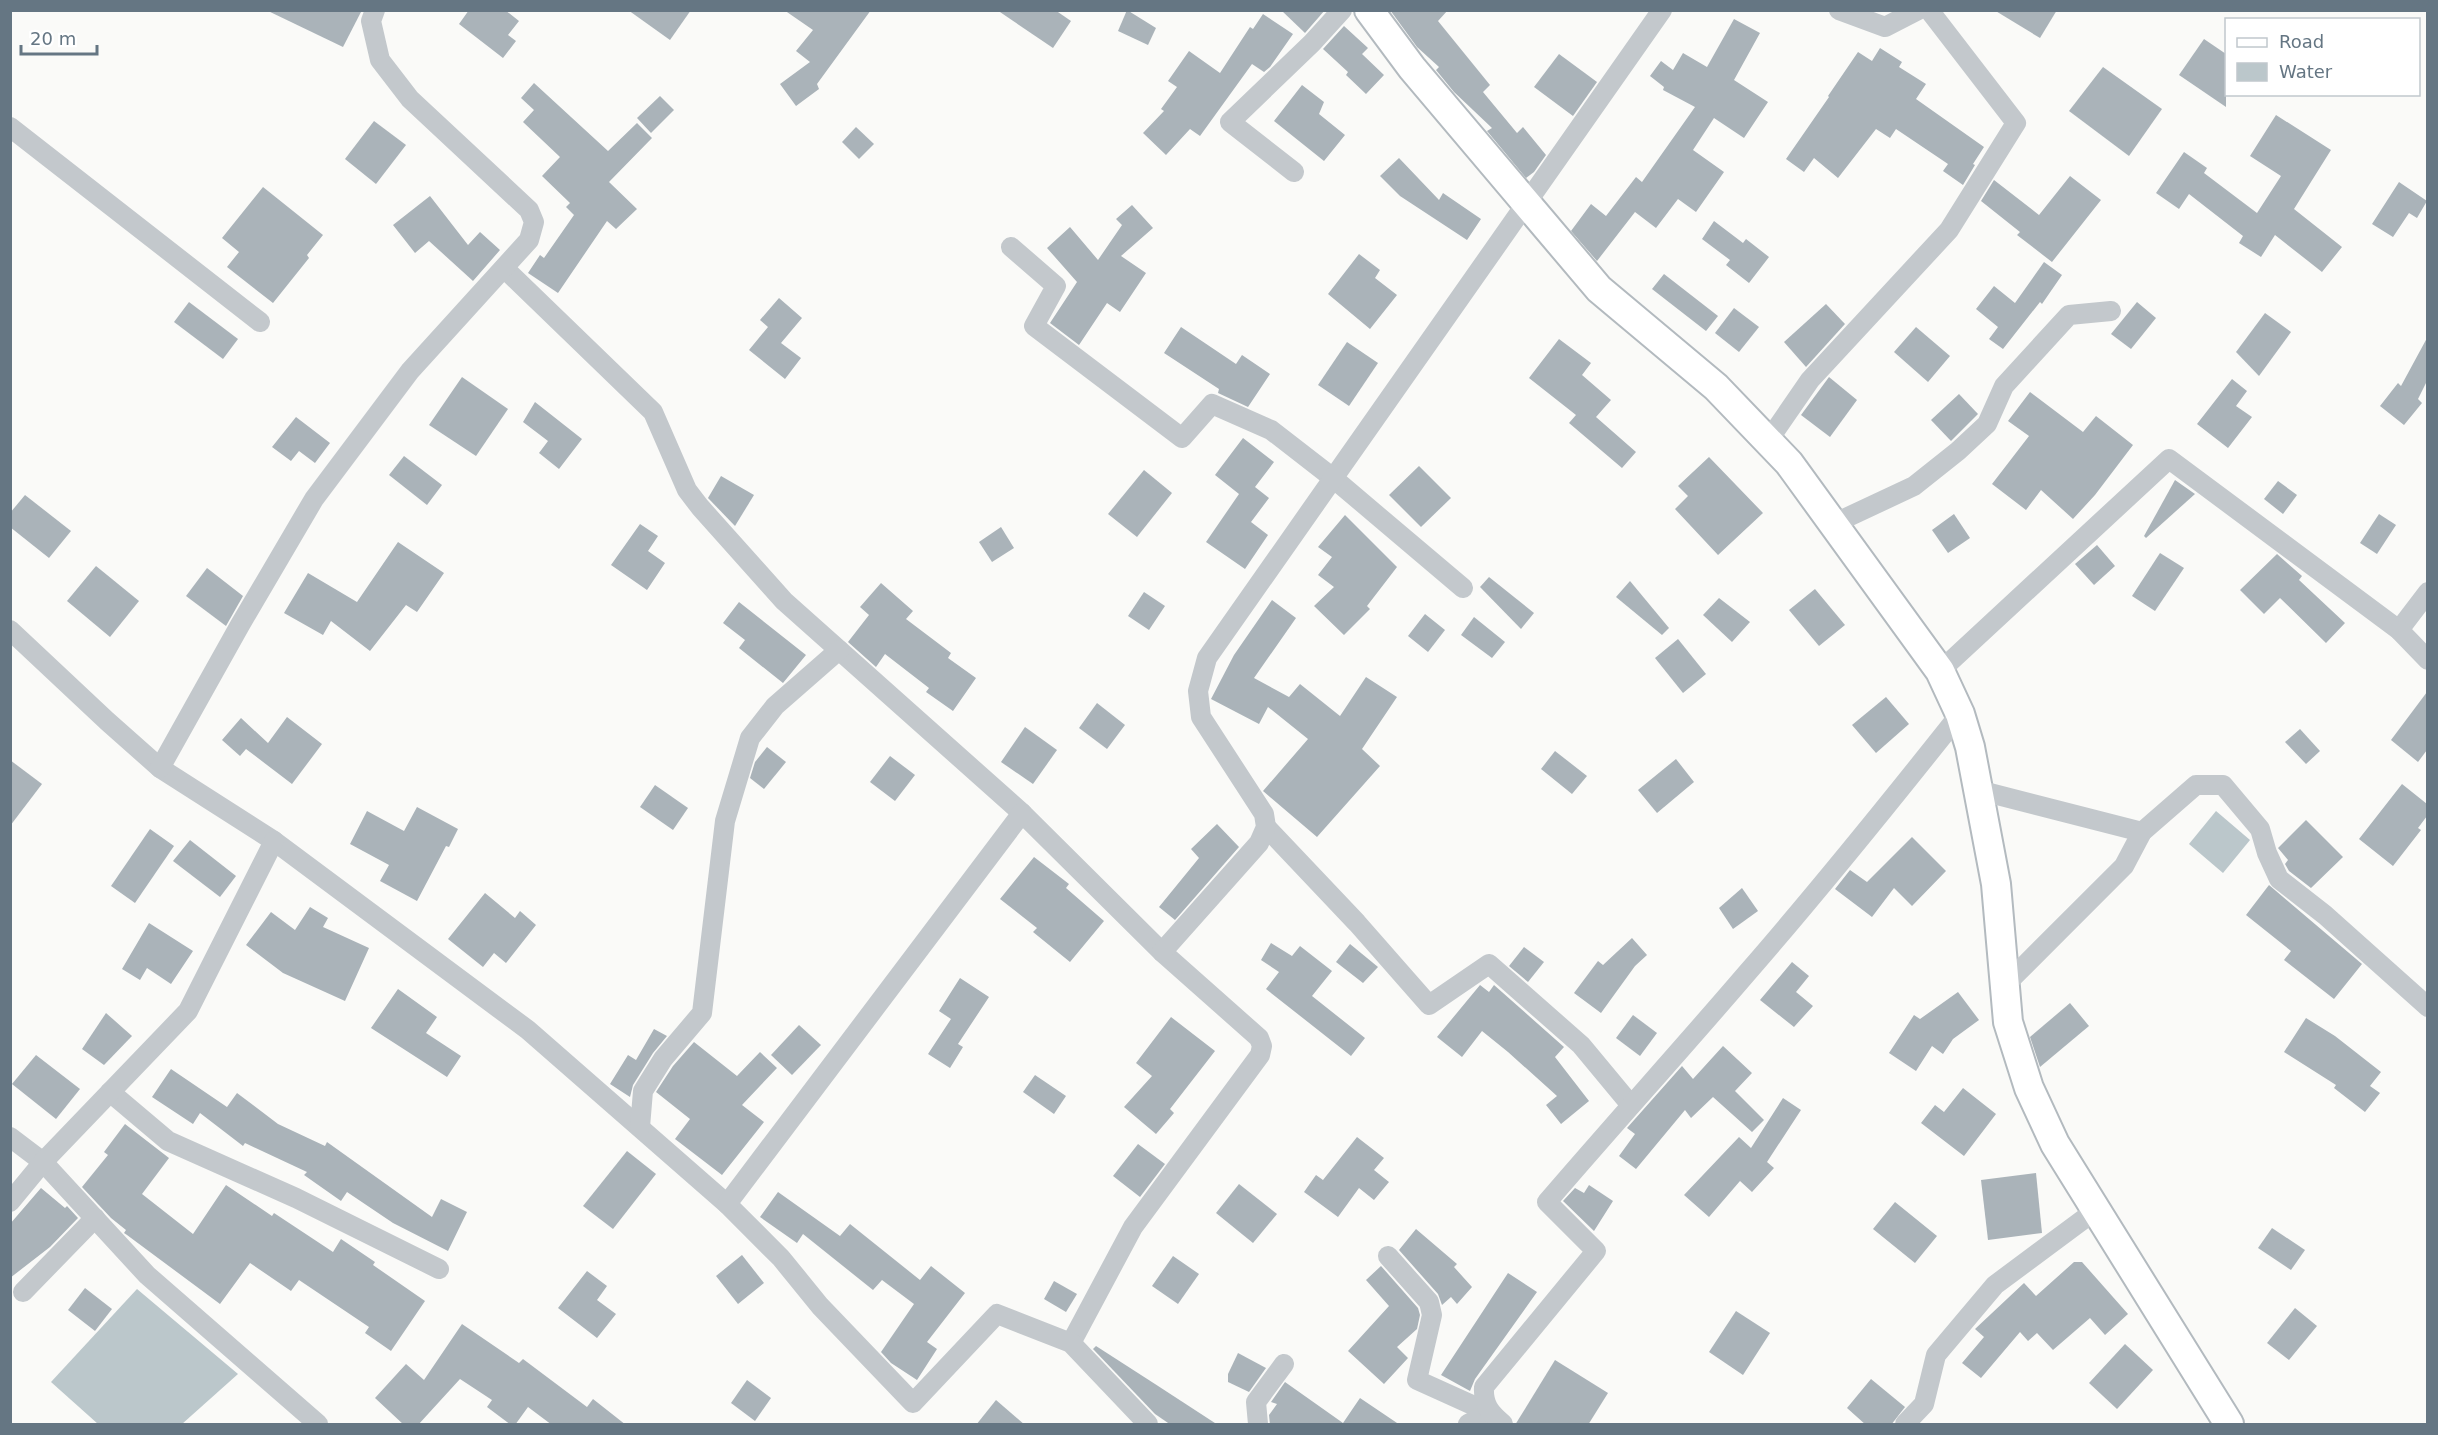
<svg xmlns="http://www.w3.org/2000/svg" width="2438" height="1435" font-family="'DejaVu Sans',sans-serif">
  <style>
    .water { fill: #bbc7cb }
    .building { fill: #aab3b9 }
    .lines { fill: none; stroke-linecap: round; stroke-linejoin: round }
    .secondary-casing { stroke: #b3babf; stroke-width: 32 }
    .street { stroke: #c3c8cc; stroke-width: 20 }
    .secondary { stroke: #fff; stroke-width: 28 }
  </style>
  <rect width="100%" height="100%" fill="#fafaf8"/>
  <!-- water -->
  <g class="water">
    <path d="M2216,811L2250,840L2223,873L2189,844Z"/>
    <path d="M137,1289L238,1374L182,1424H98L51,1382Z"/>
  </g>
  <!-- building -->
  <g class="building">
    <path d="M266,10H362L343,47Z"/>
    <path d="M469,10H505L519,21L508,35L516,41L503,58L459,24Z"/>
    <path d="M628,10H691L670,40Z"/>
    <path d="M784,10H871L817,84L819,89L796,106L780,84L810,62L796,51L813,30Z"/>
    <path d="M997,10H1055L1071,21L1053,48Z"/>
    <path d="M1127,10L1156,28L1148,45L1118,31Z"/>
    <path d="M1281,10H1325L1305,33Z"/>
    <path d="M1390,10H1448L1438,21L1490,85L1483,92L1517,133L1523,127L1546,155L1534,172L1526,178L1487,131L1492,128L1454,92L1436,70L1439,67L1417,47Z"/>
    <path d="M1994,10H2057L2040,38Z"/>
    <path d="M1263,14L1293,34L1270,67L1264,72L1252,64L1200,136L1190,129L1166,155L1143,133L1164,111L1161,109L1177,87L1168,81L1189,51L1220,73L1250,27L1253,29Z"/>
    <path d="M1734,19L1760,33L1734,80L1768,102L1744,138L1714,118L1693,150L1724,172L1696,212L1678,199L1656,228L1635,212L1597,261L1571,231L1591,204L1606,216L1636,177L1642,182L1695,107L1663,90L1664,87L1650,76L1661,61L1673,70L1683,53L1707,67Z"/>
    <path d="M1344,26L1368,48L1362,54L1384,75L1366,94L1346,75L1348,72L1323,49Z"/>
    <path d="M2204,39L2226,54V107L2179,75Z"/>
    <path d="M1880,48L1902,62L1899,67L1926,84L1916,99L1984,147L1973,164L1975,165L1963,185L1943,171L1948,164L1896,129L1890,138L1876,129L1838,178L1814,158L1804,172L1786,159L1829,97L1828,96L1858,52L1872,61Z"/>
    <path d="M1559,54L1597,82L1573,116L1534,87Z"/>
    <path d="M2103,67L2162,109L2129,156L2069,111Z"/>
    <path d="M534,83L608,151L637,123L652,138L609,182L637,209L616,229L607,221L558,293L528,273L540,255L544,258L574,215L566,207L570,203L542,176L560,157L523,122L534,110L521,98Z"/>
    <path d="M1302,85L1324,102L1319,114L1345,135L1324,161L1274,121Z"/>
    <path d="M660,96L674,110L651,133L637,118Z"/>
    <path d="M2276,115L2331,150L2294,209L2342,247L2322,272L2275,235L2261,257L2239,243L2243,236L2189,194L2179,209L2156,193L2184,152L2207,168L2204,173L2257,213L2281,176L2250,156Z"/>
    <path d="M374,121L406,145L376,184L345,159Z"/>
    <path d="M856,127L874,144L859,159L842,142Z"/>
    <path d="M1399,158L1439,200L1443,193L1481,219L1467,240L1400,196L1380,176Z"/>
    <path d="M2070,176L2101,200L2052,262L2017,235L2020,232L1981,201L1994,180L2039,215Z"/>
    <path d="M2399,182L2427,201L2417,218L2409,213L2393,237L2372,224Z"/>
    <path d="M263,187L323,235L307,255L309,258L273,303L227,267L239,252L222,238Z"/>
    <path d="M430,196L468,245L480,232L500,250L473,281L429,241L415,253L393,225Z"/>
    <path d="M1132,205L1153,228L1121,256L1146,273L1120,312L1107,303L1079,345L1050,323L1077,282L1047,248L1070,227L1098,260L1122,225L1116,219Z"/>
    <path d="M1714,221L1743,243L1746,239L1769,257L1749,283L1726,265L1730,260L1702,239Z"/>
    <path d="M1359,254L1380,270L1375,278L1397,295L1370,329L1328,294Z"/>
    <path d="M2044,262L2062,275L2042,304L2040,302L2003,349L1989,339L1998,327L1976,309L1994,286L2015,303Z"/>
    <path d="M1664,274L1718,316L1706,331L1652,289Z"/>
    <path d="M779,298L802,318L781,343L801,358L785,379L749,350L768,327L760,320Z"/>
    <path d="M189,302L238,339L223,359L174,322Z"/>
    <path d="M2137,302L2156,318L2131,349L2111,334Z"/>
    <path d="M1826,304L1845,324L1806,367L1784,342Z"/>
    <path d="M1734,308L1759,327L1739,352L1715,333Z"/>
    <path d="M2265,313L2291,332L2259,376L2236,352Z"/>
    <path d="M1181,327L1236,364L1242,355L1270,374L1248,407L1218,393L1219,389L1164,353Z"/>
    <path d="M1916,327L1950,356L1928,382L1894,352Z"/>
    <path d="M2427,338V381L2418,399L2422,403L2404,425L2380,406L2398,383L2401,386Z"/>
    <path d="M1559,339L1591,363L1582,375L1611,400L1596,417L1636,452L1622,468L1569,423L1576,415L1529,378Z"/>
    <path d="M1347,342L1378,363L1349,406L1318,385Z"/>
    <path d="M462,377L508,409L476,456L429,425Z"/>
    <path d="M1829,377L1857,400L1830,437L1801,415Z"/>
    <path d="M2232,379L2247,391L2236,406L2252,417L2228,448L2197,424Z"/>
    <path d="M2030,392L2083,432L2096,416L2133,445L2095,495L2073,519L2041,490L2026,510L1992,484L2029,436L2008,421Z"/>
    <path d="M1959,394L1978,414L1951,441L1931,420Z"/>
    <path d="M535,402L582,439L559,469L539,453L548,441L523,422Z"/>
    <path d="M296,417L330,443L315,463L299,451L291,461L272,447Z"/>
    <path d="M1243,438L1274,462L1255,487L1269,498L1251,522L1268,535L1245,569L1206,542L1239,494L1215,475Z"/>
    <path d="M404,456L442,485L427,505L389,475Z"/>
    <path d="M1709,457L1763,513L1718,555L1675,509L1688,496L1678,486Z"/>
    <path d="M1419,466L1451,498L1421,527L1389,495Z"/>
    <path d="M1144,470L1172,493L1137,537L1108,514Z"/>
    <path d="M721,476L754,495L735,526L708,498Z"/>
    <path d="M2175,480L2195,494L2146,538L2144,536Z"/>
    <path d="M2278,481L2297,495L2283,514L2264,499Z"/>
    <path d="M25,495L71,531L49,558L10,527V513Z"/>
    <path d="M1954,514L1970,538L1948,553L1932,530Z"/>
    <path d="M2379,514L2396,525L2377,554L2360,543Z"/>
    <path d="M1345,515L1397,567L1367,606L1370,609L1344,635L1314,606L1334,587L1318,575L1332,557L1318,547Z"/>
    <path d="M640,524L658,536L648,551L665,563L647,590L611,565Z"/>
    <path d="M1001,527L1014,548L992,562L979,542Z"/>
    <path d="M398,542L444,573L417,612L406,605L370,651L331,621L323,635L284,613L308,573L357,602Z"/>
    <path d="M2097,545L2115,566L2094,585L2075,564Z"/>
    <path d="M2160,553L2184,568L2155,611L2132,596Z"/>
    <path d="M2277,554L2302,576L2299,580L2345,623L2326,643L2280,598L2264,614L2240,590Z"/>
    <path d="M96,566L139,601L110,637L67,601Z"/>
    <path d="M207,568L243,596L226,626L186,596Z"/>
    <path d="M1489,577L1534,613L1521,629L1480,587Z"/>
    <path d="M1630,581L1669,628L1662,635L1616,597Z"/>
    <path d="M881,583L913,611L906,619L951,653L948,658L976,678L953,711L926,692L929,688L885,654L876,667L848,642L869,615L860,607Z"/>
    <path d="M1815,589L1845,625L1819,646L1789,610Z"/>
    <path d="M1144,592L1165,606L1149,630L1128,616Z"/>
    <path d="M1719,598L1750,622L1732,642L1703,615Z"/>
    <path d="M1272,600L1296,618L1254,678L1289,697L1300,684L1340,716L1366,677L1397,697L1362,749L1380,766L1317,837L1263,791L1308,739L1268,707L1259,724L1211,699L1234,655Z"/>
    <path d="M739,602L806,655L783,683L739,648L745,640L723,623Z"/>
    <path d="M1425,614L1445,630L1428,652L1408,636Z"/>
    <path d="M1474,617L1505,642L1492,658L1461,635Z"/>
    <path d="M1678,639L1706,674L1683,693L1655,658Z"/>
    <path d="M2427,692V750L2418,762L2391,740Z"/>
    <path d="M1886,697L1909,724L1876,753L1852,725Z"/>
    <path d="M1097,703L1125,725L1107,749L1079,728Z"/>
    <path d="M287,717L322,744L292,784L246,749L240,756L222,740L241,718L268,743Z"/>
    <path d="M1025,727L1057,750L1033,784L1001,762Z"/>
    <path d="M2300,729L2320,751L2306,764L2285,742Z"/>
    <path d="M767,747L786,762L764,789L750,778L755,762Z"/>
    <path d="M1555,751L1587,776L1572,794L1541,769Z"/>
    <path d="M890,756L915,775L895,801L870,782Z"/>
    <path d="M1676,759L1694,782L1657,813L1638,790Z"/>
    <path d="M10,760L42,784L10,826Z"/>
    <path d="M2402,784L2427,804V816L2418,828L2421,830L2393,866L2359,839Z"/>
    <path d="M655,785L688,808L673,830L640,807Z"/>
    <path d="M417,807L458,829L449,847L446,846L417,901L380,881L389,865L350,844L367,811L404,831Z"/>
    <path d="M2306,820L2343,857L2311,888L2289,871L2285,864L2288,860L2278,848Z"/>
    <path d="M1217,824L1239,847L1175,920L1159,907L1199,858L1191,849Z"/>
    <path d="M150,829L174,846L135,903L111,886Z"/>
    <path d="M1912,837L1946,871L1912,906L1894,888L1872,917L1835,889L1850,870L1867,882Z"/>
    <path d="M190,840L236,876L220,897L173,861Z"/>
    <path d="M1034,857L1069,884L1066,888L1104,921L1070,962L1033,932L1037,928L1000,899Z"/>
    <path d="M2269,885L2362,964L2334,999L2284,960L2291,951L2246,915Z"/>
    <path d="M1742,888L1758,911L1733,929L1719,908Z"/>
    <path d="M485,893L515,918L520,911L536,925L506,963L494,953L483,967L448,939Z"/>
    <path d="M310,907L328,918L323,927L369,948L345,1001L283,973L246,945L271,912L295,930Z"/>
    <path d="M149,923L193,951L171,984L147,968L140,980L122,969Z"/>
    <path d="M1632,938L1647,955L1635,966L1601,1013L1574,993L1598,961L1603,965Z"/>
    <path d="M1271,943L1292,956L1300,946L1332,971L1312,996L1365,1038L1351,1056L1266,989L1279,972L1261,960Z"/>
    <path d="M1350,944L1378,967L1363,983L1336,962Z"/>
    <path d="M1524,947L1544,962L1528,982L1509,966Z"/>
    <path d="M1792,962L1809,976L1796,992L1813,1006L1794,1027L1760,1000Z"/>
    <path d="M960,978L989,997L958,1044L963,1047L950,1068L928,1054L951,1019L939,1011Z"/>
    <path d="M1480,985L1489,992L1494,985L1564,1047L1555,1057L1589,1101L1561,1124L1546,1105L1557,1096L1508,1052L1482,1031L1462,1057L1437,1037Z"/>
    <path d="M398,989L437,1017L426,1033L461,1056L447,1077L371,1028Z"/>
    <path d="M1958,992L1979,1020L1953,1039L1943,1054L1932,1046L1916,1071L1889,1053L1914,1015L1920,1019Z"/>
    <path d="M2070,1003L2089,1026L2040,1067L2030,1037Z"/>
    <path d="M106,1013L132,1036L104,1065L82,1049Z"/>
    <path d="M1633,1015L1657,1033L1640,1056L1616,1038Z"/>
    <path d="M1171,1017L1215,1051L1170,1109L1174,1113L1156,1134L1124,1107L1152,1076L1136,1063Z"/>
    <path d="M2306,1018L2335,1036L2381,1072L2370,1086L2380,1093L2365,1112L2334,1088L2336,1085L2284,1052Z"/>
    <path d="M799,1025L821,1045L792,1075L771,1055Z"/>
    <path d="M654,1029L667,1036L653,1053L633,1085L630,1097L610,1084L628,1055L636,1060Z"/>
    <path d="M694,1042L737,1076L760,1052L777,1068L742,1105L764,1122L722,1175L675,1139L690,1119L656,1092L673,1066Z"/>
    <path d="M1723,1046L1752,1073L1735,1091L1764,1120L1752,1132L1713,1097L1691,1118L1685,1110L1636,1169L1619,1156L1635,1134L1627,1128L1682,1066L1693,1079Z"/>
    <path d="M36,1055L80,1089L56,1119L12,1084Z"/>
    <path d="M171,1069L227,1107L237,1093L278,1124L325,1146L327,1142L432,1217L441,1199L467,1212L448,1251L393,1223L347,1192L341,1201L304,1175L307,1172L245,1143L243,1146L200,1113L193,1124L152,1097Z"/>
    <path d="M1035,1075L1066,1096L1054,1114L1023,1092Z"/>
    <path d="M1963,1088L1996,1114L1964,1156L1921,1123L1935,1105L1944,1112Z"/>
    <path d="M1783,1098L1801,1110L1767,1162L1774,1168L1752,1192L1740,1181L1709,1217L1684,1195L1739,1137L1751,1148Z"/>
    <path d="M125,1124L169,1158L142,1194L193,1234L226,1185L272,1216L274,1213L333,1252L341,1239L375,1262L373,1265L425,1301L391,1351L365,1333L369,1327L299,1280L291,1291L250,1263L220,1304L127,1235L124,1233L126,1230L111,1218L82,1187L108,1155L104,1152Z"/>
    <path d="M1357,1137L1384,1158L1374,1170L1389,1182L1374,1200L1359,1188L1338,1217L1304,1192L1316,1175L1323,1180Z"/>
    <path d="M1138,1144L1165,1164L1140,1197L1113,1176Z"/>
    <path d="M627,1151L656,1174L613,1229L583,1206Z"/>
    <path d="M2036,1173L2042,1233L1988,1240L1981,1180Z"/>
    <path d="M1239,1184L1277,1214L1253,1243L1216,1213Z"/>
    <path d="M1589,1185L1613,1201L1594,1231L1563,1201L1575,1188L1584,1193Z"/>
    <path d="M41,1188L65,1208L67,1206L78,1218L50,1247L10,1278V1224Z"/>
    <path d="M778,1192L840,1236L850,1224L920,1280L931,1266L965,1293L927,1342L937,1349L917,1380L891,1363L881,1352L914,1304L882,1280L873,1290L803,1234L797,1243L760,1217Z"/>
    <path d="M1895,1202L1937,1236L1915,1263L1873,1229Z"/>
    <path d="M2272,1228L2305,1250L2291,1270L2258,1248Z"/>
    <path d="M1416,1229L1457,1264L1454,1267L1472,1287L1457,1304L1451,1297L1442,1305L1438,1294L1399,1250Z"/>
    <path d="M742,1255L764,1283L738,1304L716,1276Z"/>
    <path d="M1173,1256L1199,1274L1178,1304L1152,1286Z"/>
    <path d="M2074,1262H2082L2128,1314L2105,1335L2090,1318L2053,1350L2037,1333L2028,1341L2020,1332L1981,1378L1962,1363L1984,1337L1975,1329L2024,1283L2036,1296Z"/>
    <path d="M1381,1266L1418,1308L1420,1315L1417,1329L1397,1347L1408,1358L1384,1384L1348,1351L1389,1306L1366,1280Z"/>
    <path d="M587,1271L607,1286L597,1300L616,1314L597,1338L558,1308Z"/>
    <path d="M1508,1273L1537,1292L1475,1379L1470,1391L1441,1375Z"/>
    <path d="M1054,1281L1077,1294L1066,1312L1044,1299Z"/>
    <path d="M85,1288L112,1309L95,1331L68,1310Z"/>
    <path d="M2295,1308L2317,1326L2289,1360L2267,1343Z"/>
    <path d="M1736,1311L1770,1333L1743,1375L1709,1352Z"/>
    <path d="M462,1324L519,1363L523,1359L587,1407L593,1399L626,1425H552L528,1407L515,1425H511L487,1407L492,1400L460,1379L418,1425H404L375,1398L406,1364L424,1380Z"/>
    <path d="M2125,1344L2153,1370L2117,1409L2089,1383Z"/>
    <path d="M1096,1346L1155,1384L1218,1425H1171L1155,1414L1093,1349Z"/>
    <path d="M1238,1353L1266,1368L1249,1392L1228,1382V1374Z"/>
    <path d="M1555,1360L1608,1393L1588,1425H1515Z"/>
    <path d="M1871,1379L1905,1407L1891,1425H1866L1847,1408Z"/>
    <path d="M747,1380L771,1398L755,1421L731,1403Z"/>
    <path d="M1285,1382L1343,1423L1360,1398L1400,1425H1270L1269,1415L1277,1404L1271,1402Z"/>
    <path d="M996,1400L1025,1425H976Z"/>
  </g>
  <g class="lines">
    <defs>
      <path id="secondary" d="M1369,10L1412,68L1599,289L1716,387L1789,463L1940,671L1960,714L1970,747L1996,884L2008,1022L2029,1088L2055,1144L2229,1424"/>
    </defs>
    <!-- secondary casing -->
    <use href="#secondary" class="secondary-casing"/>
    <!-- street -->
    <g class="street">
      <path d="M1839,10L1885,27L1918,10"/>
      <path d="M10,127L260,322"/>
      <path d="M1294,172L1230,122L1312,43L1342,10"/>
      <path d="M1011,247L1056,286L1034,326L1182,438L1212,404L1271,430L1333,478L1463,588"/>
      <path d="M504,268L653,412L687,490L700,507L784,601L1022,813L1162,952L1259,1038L1262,1046L1260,1055L1133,1227L1071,1343"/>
      <path d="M1768,441L1810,380L1949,230L2016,123L1929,10"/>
      <path d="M1833,524L1914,486L1958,451L1987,424L2004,386L2069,315L2111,311"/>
      <path d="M10,630L107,721L160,768L274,841L528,1030L727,1204L781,1258L820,1306L913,1403L997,1314L1071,1343L1148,1424"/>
      <path d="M2399,630L2428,592"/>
      <path d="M1940,671L2169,459L2399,630L2428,660"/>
      <path d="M160,768L240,625L314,499L410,371L529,240L534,222L529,210L410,99L380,60L371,21L375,10"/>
      <path d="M1978,790L2142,832"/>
      <path d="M1266,827L1357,923L1429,1005L1489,964L1581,1045L1630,1104"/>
      <path d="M1162,952L1259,843L1266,827L1264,814L1201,717L1198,691L1207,658L1662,10"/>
      <path d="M2005,985L2124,866L2142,832L2196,785H2223L2260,829L2267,853L2279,879L2325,915L2428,1007"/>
      <path d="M110,1092L168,1141L296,1198L439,1269"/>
      <path d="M640,1127L643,1091L663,1059L702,1013L725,821L750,738L775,706L839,650"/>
      <path d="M10,1137L43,1162L147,1275L318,1424"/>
      <path d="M10,1202L43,1162L188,1011L274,841"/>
      <path d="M727,1204L1022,813"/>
      <path d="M1388,1256L1429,1302L1432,1315L1417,1380L1490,1413"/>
      <path d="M23,1292L95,1218"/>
      <path d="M1258,1424L1256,1402L1284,1364"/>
      <path d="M1468,1424L1490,1413"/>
      <path d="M1503,1424C1490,1413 1483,1405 1484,1387L1596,1251L1547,1202C1613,1125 1681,1050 1747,973C1821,888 1891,801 1960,714"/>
      <path d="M1905,1424L1924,1404L1936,1355L1995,1285L2096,1210"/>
    </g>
    <!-- secondary -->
    <use href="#secondary" class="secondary"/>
  </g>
  <!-- border -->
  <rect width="2438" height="1435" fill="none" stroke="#657683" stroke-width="24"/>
  <!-- legend -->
  <rect x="2225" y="18" width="195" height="78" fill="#ffffff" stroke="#c1c8cd" stroke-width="1.5"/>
  <rect x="2237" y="38" width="30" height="9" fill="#ffffff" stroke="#c1c8cd" stroke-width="1.5"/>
  <text x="2279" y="48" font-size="18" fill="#657683">Road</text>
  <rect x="2237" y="63" width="30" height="18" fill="#bbc7cb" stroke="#c1c8cd" stroke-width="1.5"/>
  <text x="2279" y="78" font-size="18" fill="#657683">Water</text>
  <!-- scale -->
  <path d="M21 45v9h76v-9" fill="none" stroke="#657683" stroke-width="3"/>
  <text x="30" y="45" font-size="18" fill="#657683" stroke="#ffffff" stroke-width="4.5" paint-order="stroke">20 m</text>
</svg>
